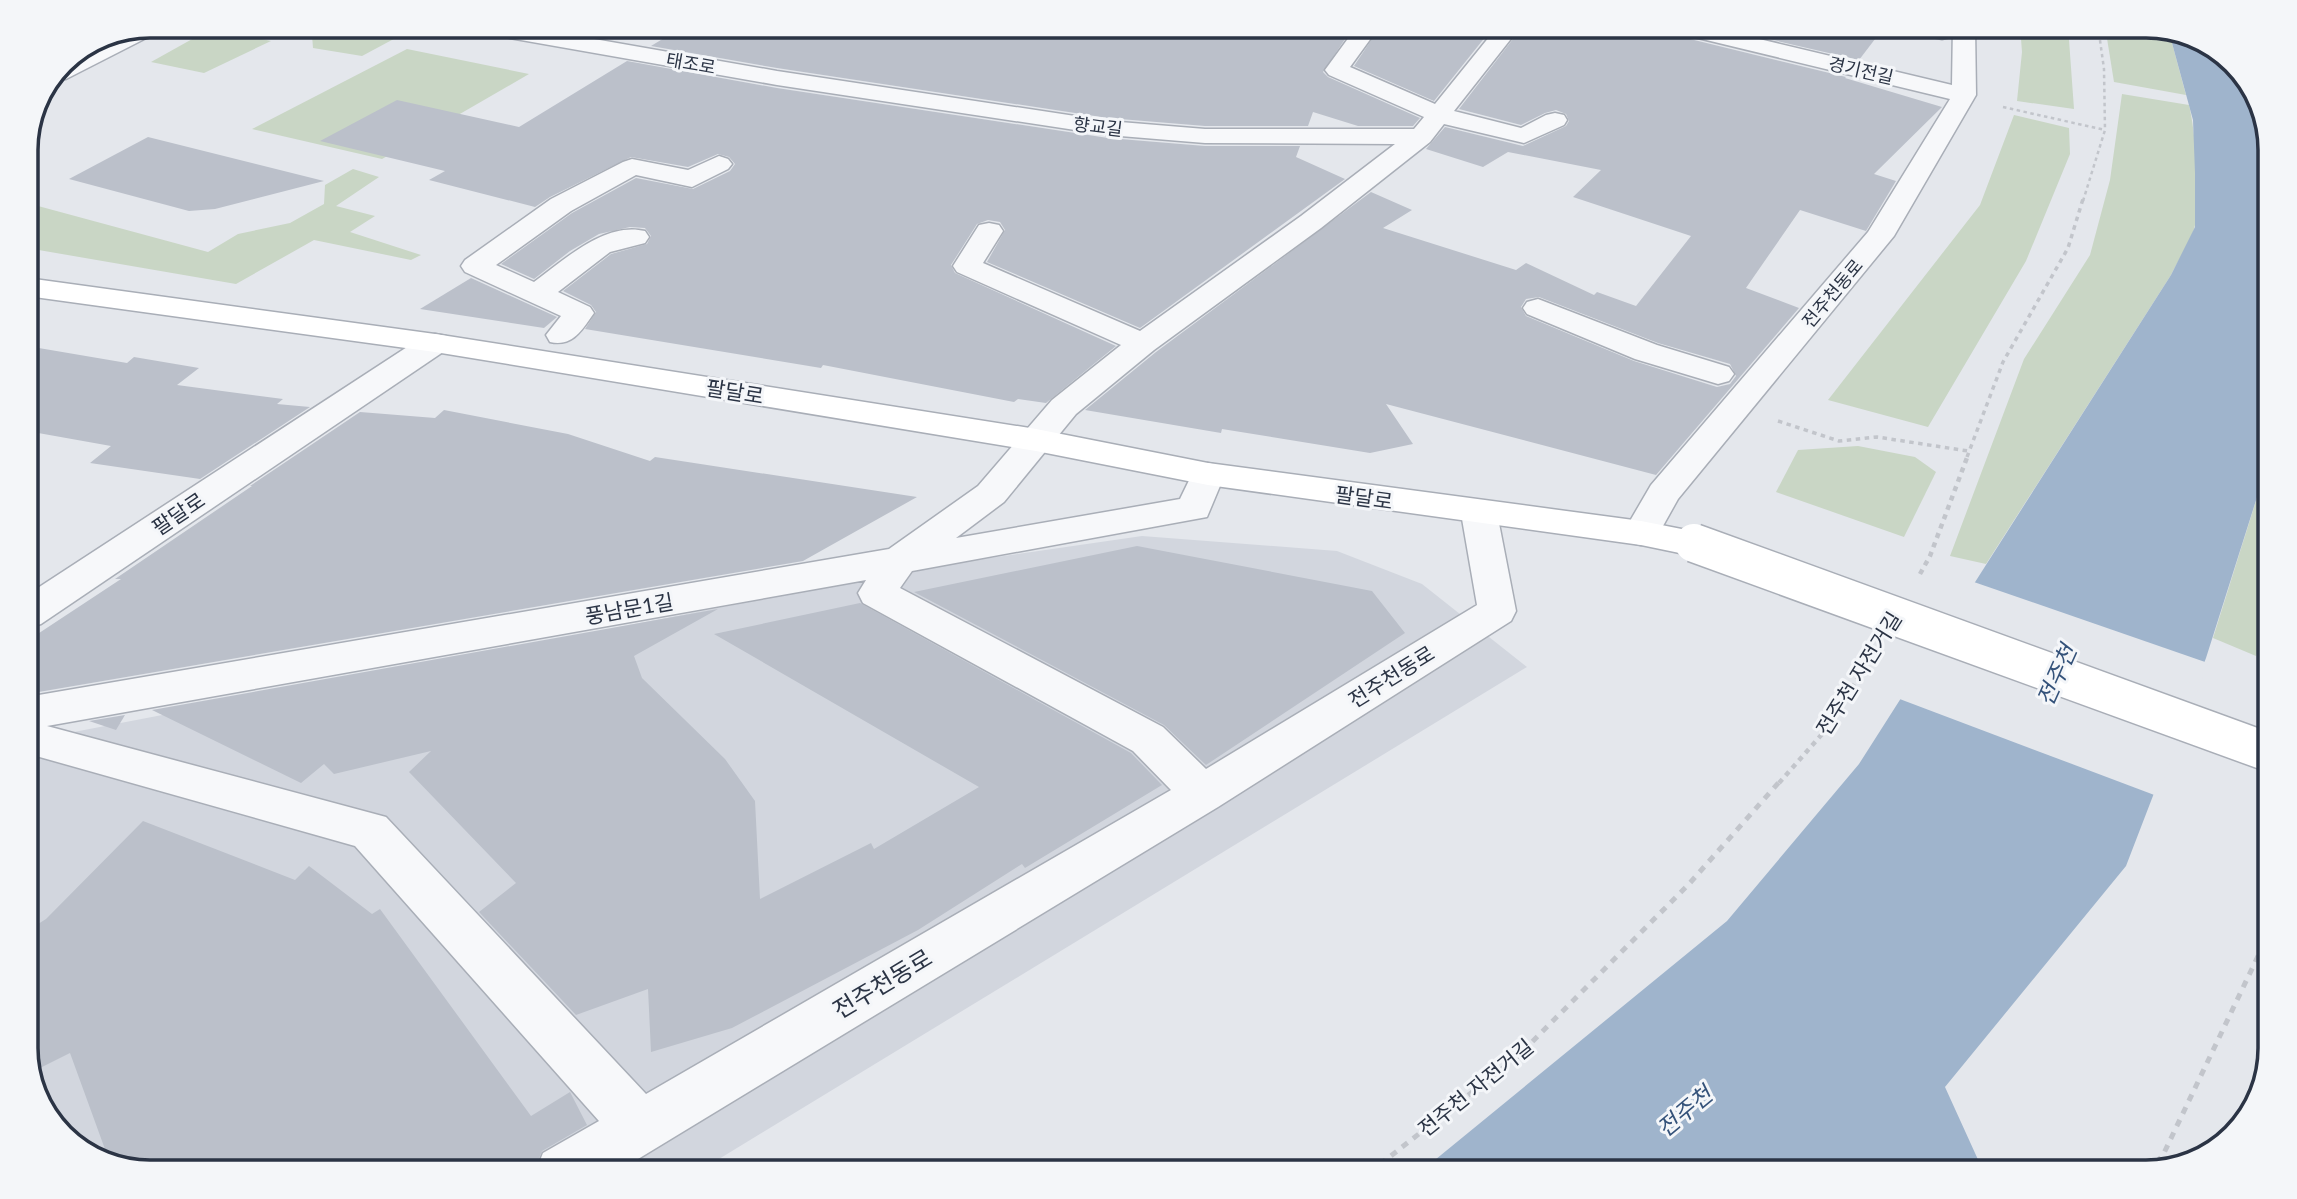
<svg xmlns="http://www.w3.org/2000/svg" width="2297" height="1199" font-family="Lato,'Noto Sans KR',sans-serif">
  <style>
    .built { fill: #d2d6de }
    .green { fill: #c9d6c5 }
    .water { fill: #9fb4cc }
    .pier { fill: #e4e7ec }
    .building { fill: #bbc0ca; fill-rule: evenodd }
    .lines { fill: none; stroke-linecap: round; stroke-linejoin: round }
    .street-casing { stroke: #a9aeb7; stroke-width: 3 }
    .secondary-casing { stroke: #a9aeb7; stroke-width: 3 }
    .path-far3 { stroke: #c2c5cb; stroke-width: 2.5; stroke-dasharray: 3.5 3.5; stroke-linecap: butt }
    .path-far2 { stroke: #c2c5cb; stroke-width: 3.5; stroke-dasharray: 4.5 4.5; stroke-linecap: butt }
    .path-far1 { stroke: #c2c5cb; stroke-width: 4.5; stroke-dasharray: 5 5; stroke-linecap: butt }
    .path { stroke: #c2c5cb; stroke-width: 5; stroke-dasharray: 7 7; stroke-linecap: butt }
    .street { fill: #f7f8fa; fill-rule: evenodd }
    .secondary { fill: #fff; fill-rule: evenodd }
    .secondary-bridge-casing { stroke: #a9aeb7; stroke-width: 41; stroke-linecap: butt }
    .secondary-bridge { stroke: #fff; stroke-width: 38 }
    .labels { text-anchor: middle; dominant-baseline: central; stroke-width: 6; stroke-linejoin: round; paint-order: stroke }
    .far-street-label { font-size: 18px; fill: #2b3445; stroke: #f4f6f9 }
    .street-label { font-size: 21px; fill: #2b3445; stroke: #f4f6f9 }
    .water-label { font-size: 23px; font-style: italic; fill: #34527a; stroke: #f4f6f9 }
    .near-street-label { font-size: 24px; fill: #2b3445; stroke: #f4f6f9 }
    .rim { fill: none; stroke: #2b3445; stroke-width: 3.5 }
  </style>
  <rect width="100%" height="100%" fill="#e4e7ec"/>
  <!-- built -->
  <path class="built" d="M1142,536L1337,551L1422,584L1527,667L696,1173H151L95,1160L47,1117L27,1057V741L941,565Z"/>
  <!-- green -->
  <g class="green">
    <path d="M318,26H418L362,56L313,48L312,35Z"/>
    <path d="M2020,26H2068L2074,109L2017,101L2022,52Z"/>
    <path d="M2105,26H2146L2169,32L2186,95L2114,82Z"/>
    <path d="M212,28L271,41L204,73L151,62Z"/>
    <path d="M407,49L529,74L382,159L252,129Z"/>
    <path d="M2122,94L2189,105C2196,134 2200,196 2195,225C2192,241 2178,260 2171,275L1986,564L1950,556L2024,359L2090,255L2110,180Z"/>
    <path d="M2014,115L2069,128L2070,154L2026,261L1928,427L1828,400L1980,205Z"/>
    <path d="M353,169L379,177L336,206L375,216L350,232L421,255L411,260L314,240L236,284L27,248V203L208,252L238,234L290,223L324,204L325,185Z"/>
    <path d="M1858,446L1915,457L1936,472L1904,537L1776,492L1798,450Z"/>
    <path d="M2271,453V621L2256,656L2213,638Z"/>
  </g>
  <!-- water -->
  <path class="water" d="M2169,32L2202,39L2250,82L2271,143V453L2206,658L2126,866L1945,1087L1980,1164L1990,1173H1419L1727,921L1859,764L2171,275L2195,227V173L2193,120Z"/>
  <!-- pier -->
  <path class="pier" d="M1971,581L2208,663L2157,796L1897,698Z"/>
  <!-- building -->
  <g class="building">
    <path d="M684,26H1494L1434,101L1354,66L1376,33L1371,26L1353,27L1323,72L1328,77L1420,118L1413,126H1358L1313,112L1308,126H1205L1108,118L777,68L651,46Z"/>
    <path d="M1523,26H1637L1846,77L1845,78L1942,107L1874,174L1896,181L1866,231L1800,210L1746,288L1799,308L1656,475L1386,404L1413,444L1370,453L1222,429L1221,433L1085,410L1156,352L1371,192L1412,210L1383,228L1516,270L1526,263L1594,295L1597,292L1636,306L1691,236L1573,197L1601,170L1508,152L1483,167L1426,149L1445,127L1523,146L1566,126L1569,121L1566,114L1556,110L1545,113L1521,125L1459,109ZM1539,297L1658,343L1730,364L1736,376L1730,384L1717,387L1634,361L1526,316L1521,307L1526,299Z"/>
    <path d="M1765,26H1885L1859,60L1756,36Z"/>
    <path d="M627,61L777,88L1108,138L1205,146H1300L1296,157L1345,179L1140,328L987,262L1005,230L1000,222L988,220L977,224L951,265L955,273L1116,346L1046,403L1018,399L1014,402L823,365L821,368L585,329L596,312L591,305L563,291L611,254L647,244L651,236L645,228L630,227L599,234L570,251L534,279L501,264L572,213L636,178L693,189L730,171L735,164L729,157L718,154L688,167L631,157L550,197L535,207L429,180L445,171L320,141L397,100L519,127Z"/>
    <path d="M148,137L324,181L215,209L189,211L69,179Z"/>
    <path d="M471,278L557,317L544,328L420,309Z"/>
    <path d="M27,346L127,363L134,357L199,368L177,385L283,399L277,404L310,407L200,479L90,463L111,446L27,431Z"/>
    <path d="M444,410L568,434L650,461L655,457L917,497L803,561L27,694V641L121,579H115L252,486H250L360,412L435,418Z"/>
    <path d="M1137,546L1372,591L1405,633L1206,765L1164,725L914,592Z"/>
    <path d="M860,603L1131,753L1162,785L1025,868L1022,864L918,930L732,1028L651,1052L648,989L576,1015L479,912L516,883L409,772L431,751L334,774L324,764L301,783L152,710L718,609L634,656L642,678L725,759L755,801L760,899L871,843L874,849L979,787L714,634Z"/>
    <path d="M125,715L116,730L89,721Z"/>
    <path d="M143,821L295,880L309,866L372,914L380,909L531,1116L570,1092L587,1125L542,1151L533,1173H151L110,1163L70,1053L32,1072L27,1057V931L46,919Z"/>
  </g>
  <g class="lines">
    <defs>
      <g id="street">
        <path d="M151,26H163L160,31L66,79L55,80L63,62L124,31Z"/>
        <path d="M470,26H520L777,71L1108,121L1205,129H1414L1424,117L1329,75L1325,70L1355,29H1371L1374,34L1350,67L1435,104L1498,26H1521L1454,111L1521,128L1546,115L1555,113L1564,115L1567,120L1564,125L1524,143L1444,124L1430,142L1321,228L1154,350L1076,414L1004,502L956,538L1180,499L1196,466L1208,463L1220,466L1225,474L1207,517L912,571L900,588L1163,727L1206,769L1477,605L1461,513L1466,504L1479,501L1492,504L1497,513L1516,611L1511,621L1218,807L615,1173H535L543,1153L599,1121L355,846L29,754L27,735L29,730L35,728L27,729V697L889,549L978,486L1052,400L1121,345L957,272L953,266L979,225L989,223L999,225L1003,231L983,263L1140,331L1301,216L1395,144L1205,143L1108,135L777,85L481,33L473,31ZM866,580L858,593L863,603L1133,751L1171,790L646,1094L386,817L47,726Z"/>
        <path d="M1666,26H1705L1952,85L1953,26H1975L1976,95L1894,236L1678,499L1654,542L1641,545L1628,542L1623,533L1651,485L1868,232L1950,99L1669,31Z"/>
        <path d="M1902,26H1945L1953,32L1950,37L1942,39L1905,31Z"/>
        <path d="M719,156L728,159L732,164L728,169L692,187L636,175L571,211L496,265L534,282C564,260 605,221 645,231L649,237L645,243L610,252L558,292L590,307L594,313C582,330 573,347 550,342L546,335L561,316L465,272L461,266L465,260L551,199L623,162L632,159L688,170Z"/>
        <path d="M1538,299L1657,345L1729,367L1734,374L1729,381L1718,384L1635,359L1527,314L1523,308L1527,302Z"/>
        <path d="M435,334L446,336L451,343L446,350L41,624L27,628V595L424,336Z"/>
      </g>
      <path id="secondary" d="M27,278L435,334L1036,429L1208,463L1641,521L1707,534L1712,543L1707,552L1694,556L1641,545L1208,485L1036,451L435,352L27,296Z"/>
    </defs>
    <!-- street casing -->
    <use href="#street" class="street-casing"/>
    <!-- secondary casing -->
    <use href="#secondary" class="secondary-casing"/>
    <!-- path-far3 -->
    <g class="path-far3">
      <path d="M2003,107L2105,130"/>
      <path d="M2083,201L2105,130L2104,69L2098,26"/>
    </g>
    <!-- path-far2 -->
    <g class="path-far2">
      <path d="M1778,421L1839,441L1877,437L1968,451"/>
      <path d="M1967,457L2003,362L2068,248L2083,199"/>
    </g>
    <!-- path-far1 -->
    <g class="path-far1">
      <path d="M1920,574L1930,556L1968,455"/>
      <path d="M1779,783L1830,725L1870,657"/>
    </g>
    <!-- path -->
    <g class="path">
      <path d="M1369,1173L1517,1057L1689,884L1780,781"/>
      <path d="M2147,1173L2163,1155L2271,929"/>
    </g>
    <!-- street -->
    <use href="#street" class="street"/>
    <!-- secondary -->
    <use href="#secondary" class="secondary"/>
    <defs>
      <path id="secondary-bridge" d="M1694,543L2271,753"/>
    </defs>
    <!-- secondary-bridge casing -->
    <use href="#secondary-bridge" class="secondary-bridge-casing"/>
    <!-- secondary-bridge -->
    <use href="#secondary-bridge" class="secondary-bridge"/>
  </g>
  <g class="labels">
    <!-- far-street labels -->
    <g class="far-street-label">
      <text transform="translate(691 63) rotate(10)">태조로</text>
      <text transform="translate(1861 70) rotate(13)">경기전길</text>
      <text transform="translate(1098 126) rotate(7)">향교길</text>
      <text transform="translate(1832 293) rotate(-50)">전주천동로</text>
    </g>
    <!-- street labels -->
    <g class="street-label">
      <text transform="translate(735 391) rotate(9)">팔달로</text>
      <text transform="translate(1364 497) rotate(8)">팔달로</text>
      <text transform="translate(178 513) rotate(-34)">팔달로</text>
      <text transform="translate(629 608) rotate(-10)">풍남문1길</text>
      <text transform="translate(1858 673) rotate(-58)">전주천 자전거길</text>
      <text transform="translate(1391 676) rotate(-32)">전주천동로</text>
      <text transform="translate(1475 1087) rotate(-39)">전주천 자전거길</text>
    </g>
    <!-- water labels -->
    <g class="water-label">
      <text transform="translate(2056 675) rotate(-66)">전주천</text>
      <text transform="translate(1684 1111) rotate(-40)">전주천</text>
    </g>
    <!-- near-street labels -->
    <g class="near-street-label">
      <text transform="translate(882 983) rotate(-31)">전주천동로</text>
    </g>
  </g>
  <!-- crop -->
  <path d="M0 0H2297V1199H0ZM150 38H2146A112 112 0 0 1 2258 150V1048A112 112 0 0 1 2146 1160H150A112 112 0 0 1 38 1048V150A112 112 0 0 1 150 38Z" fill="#f4f6f9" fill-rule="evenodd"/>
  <path class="rim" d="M150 38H2146A112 112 0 0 1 2258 150V1048A112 112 0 0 1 2146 1160H150A112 112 0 0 1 38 1048V150A112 112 0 0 1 150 38Z"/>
</svg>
